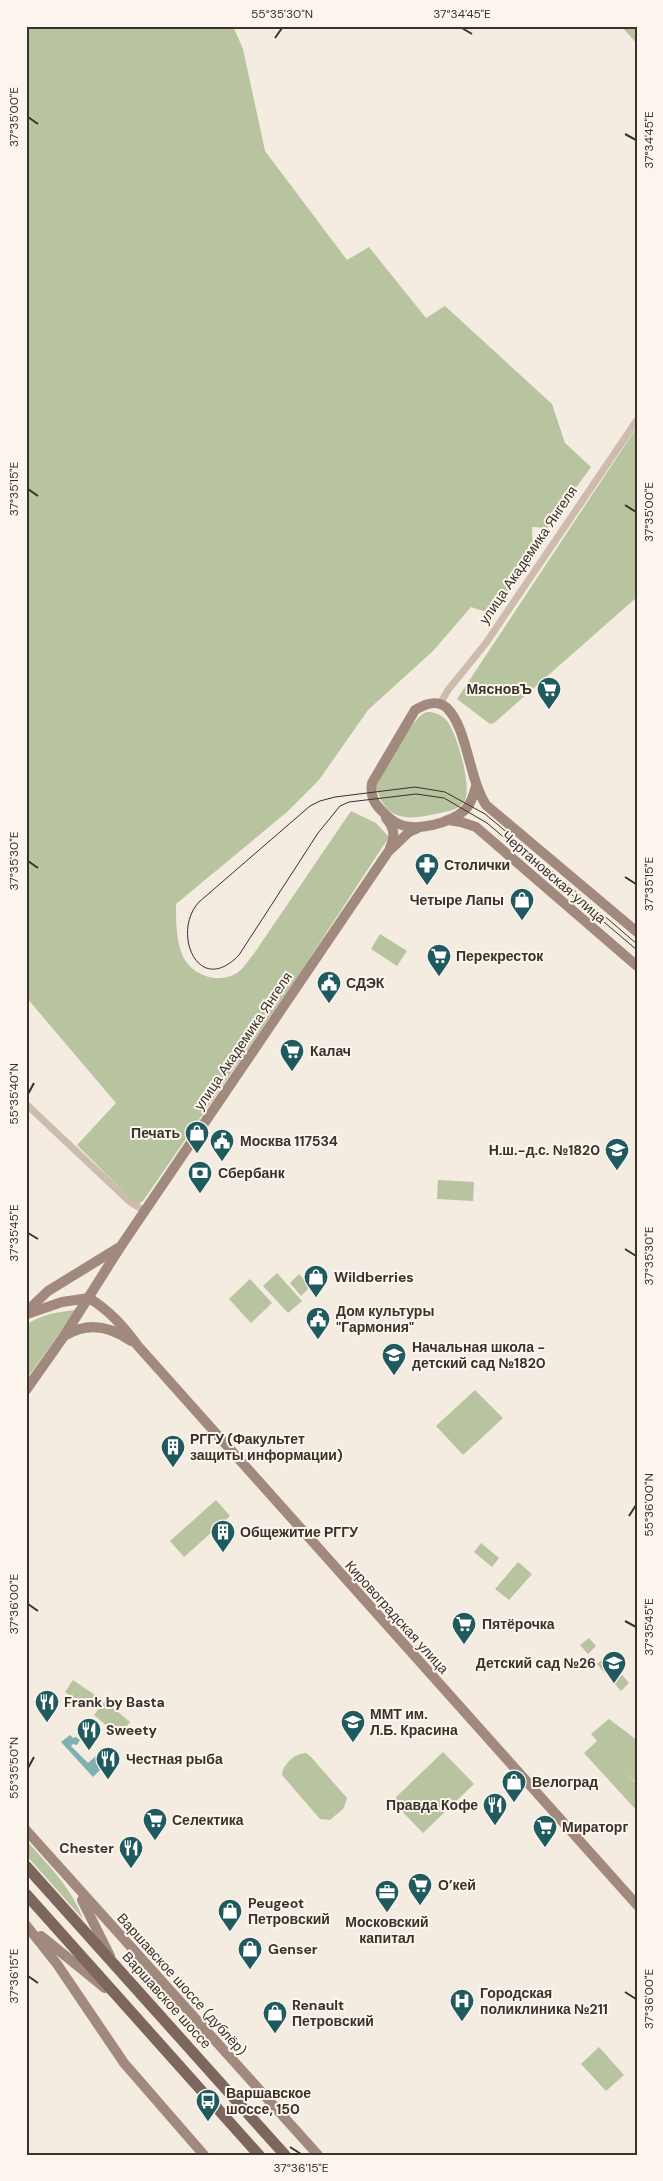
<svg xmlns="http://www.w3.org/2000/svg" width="663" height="2181" font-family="'DM Sans',sans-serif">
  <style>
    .green { fill: #b8c4a0 }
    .water { fill: #7fb0b2 }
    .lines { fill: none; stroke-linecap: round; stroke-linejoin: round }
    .street { stroke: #cdbbac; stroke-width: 7 }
    .secondary { stroke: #a18a7d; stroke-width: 10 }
    .primary { stroke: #7d675c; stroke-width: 11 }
    .tram { stroke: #3b302b; stroke-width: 1 }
    .ticks { fill: none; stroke: #3b302b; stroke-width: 2 }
    .labels { text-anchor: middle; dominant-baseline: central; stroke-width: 4; stroke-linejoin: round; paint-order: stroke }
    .street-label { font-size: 14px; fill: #3b302b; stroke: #fbf5ee }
    .poi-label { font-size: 14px; font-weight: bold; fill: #3b302b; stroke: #fbf5ee; text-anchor: start }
    .neatline { fill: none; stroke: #3b302b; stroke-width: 2 }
    .ticks-label { font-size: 12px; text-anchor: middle; fill: #3b302b }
  </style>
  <rect width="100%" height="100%" fill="#f4ebe1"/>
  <!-- green -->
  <g class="green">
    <path d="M26,26H233L243,49L265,151L347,260L369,247L426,318L445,306L552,404L565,443L591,467L547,528L532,527L533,552L492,614L471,607L433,651L368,710L319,780L287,812L176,904C176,920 176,939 182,954C190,975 218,985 237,973C243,969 248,961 253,955L351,811L376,823L389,837L298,976L143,1201L137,1205L77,1145L116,1103L26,997Z"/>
    <path d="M621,26H637V44Z"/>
    <path d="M637,427V597L494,723L490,724L457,699Z"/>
    <path d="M431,712C437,713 443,716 447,721C457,733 473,789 464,802C458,810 449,811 440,813C410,820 386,823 376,787C383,772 410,721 423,714C425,712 428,712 431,712Z"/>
    <path d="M380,934L407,951L397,966L371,949Z"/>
    <path d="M438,1180L474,1182L473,1201L437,1199Z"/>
    <path d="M277,1273L302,1301L288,1313L263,1286Z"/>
    <path d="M299,1274L310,1287L301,1296L290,1283Z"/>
    <path d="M250,1279L272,1303L251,1323L229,1299Z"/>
    <path d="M76,1310L26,1380V1325C42,1314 57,1312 76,1310Z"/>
    <path d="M475,1390L503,1418L463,1455L436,1426Z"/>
    <path d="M216,1500L230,1516L184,1557L170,1541Z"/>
    <path d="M481,1543L499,1558L492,1567L474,1552Z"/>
    <path d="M518,1562L532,1574L509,1600L495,1589Z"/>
    <path d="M589,1638L596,1646L588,1654L580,1645Z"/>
    <path d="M606,1656L614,1665L605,1673L597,1664Z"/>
    <path d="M622,1675L629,1683L621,1691L614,1683Z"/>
    <path d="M73,1680L95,1695L87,1707L65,1692Z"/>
    <path d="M105,1701L130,1722L119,1736L94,1715Z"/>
    <path d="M609,1719L637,1740V1784L624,1771L637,1785V1811L584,1753L597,1741L591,1734Z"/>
    <path d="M443,1752L474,1784L423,1833L392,1801Z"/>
    <path d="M306,1753L311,1757L347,1798L344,1808L330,1820L320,1819L282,1775C282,1765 295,1753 306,1753Z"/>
    <path d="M26,1840C48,1865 72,1888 83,1919L26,1855Z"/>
    <path d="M599,2047L624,2075L606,2091L581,2064Z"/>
  </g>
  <!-- water -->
  <path class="water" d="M70,1735L73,1738L76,1737L80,1740L77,1745L73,1744L71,1746L88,1763L97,1755L100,1759L96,1763L101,1769L93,1777L61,1742Z"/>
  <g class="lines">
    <!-- street -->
    <g class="street">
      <path d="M440,704L448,690L486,643L637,420"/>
      <path d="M26,1104L130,1202L145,1211"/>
    </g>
    <!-- secondary -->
    <g class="secondary">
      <path d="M476,786C474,794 471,804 465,810C450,823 417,832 399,824C393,822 388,817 384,813C374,804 370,796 372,783L415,710C425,704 437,699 447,708C467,727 469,779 486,805L637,932"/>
      <path d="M386,818C395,829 395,836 390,848"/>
      <path d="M448,820L461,822L476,827L637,966"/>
      <path d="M89,1298C110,1311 123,1326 138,1346L637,1905"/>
      <path d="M26,1312L48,1291L118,1248"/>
      <path d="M27,1314L62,1302L89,1298"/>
      <path d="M66,1335C88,1322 110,1326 131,1341"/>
      <path d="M26,1390L64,1336L121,1246L388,852L409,832L420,827"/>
      <path d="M26,1830L318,2155"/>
      <path d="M82,1900L110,1956"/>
      <path d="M26,1925L57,1964L124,2063L204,2155"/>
      <path d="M41,1936L105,1988"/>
    </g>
    <!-- primary -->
    <g class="primary">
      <path d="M26,1866L285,2155"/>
      <path d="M26,1894L259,2155"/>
    </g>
    <!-- tram -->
    <path class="tram" d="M637,944L497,824L485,814L445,792L415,787L335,797L320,801L310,806L199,902C171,932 198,998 239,955L318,833L340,806L349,802L416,794L444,798L487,823L637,950"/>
  </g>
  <!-- ticks -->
  <path class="ticks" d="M462,28L472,34M275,38L282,28M28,117L38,124M625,134L636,140M28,489L38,496M625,505L636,512M28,861L38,868M625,877L636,884M28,1094L34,1083M28,1233L38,1239M625,1249L636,1256M629,1516L636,1505M28,1604L38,1611M625,1621L636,1627M28,1768L34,1757M28,1976L38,1983M625,1992L636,1999M290,2147L301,2154"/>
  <!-- icons -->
  <defs>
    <symbol id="supermarket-pin" viewBox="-11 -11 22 30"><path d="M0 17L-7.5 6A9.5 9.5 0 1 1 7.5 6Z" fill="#1f5a5e" stroke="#fbf5ee"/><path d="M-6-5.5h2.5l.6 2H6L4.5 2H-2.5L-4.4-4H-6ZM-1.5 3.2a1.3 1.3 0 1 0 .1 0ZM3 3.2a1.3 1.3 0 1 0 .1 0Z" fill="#fff"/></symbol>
    <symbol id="pharmacy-pin" viewBox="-11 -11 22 30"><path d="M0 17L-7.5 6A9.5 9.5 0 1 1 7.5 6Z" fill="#1f5a5e" stroke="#fbf5ee"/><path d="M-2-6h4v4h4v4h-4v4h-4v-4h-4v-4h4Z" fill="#fff"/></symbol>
    <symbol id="shop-pin" viewBox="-11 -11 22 30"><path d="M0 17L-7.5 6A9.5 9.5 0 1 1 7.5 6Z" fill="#1f5a5e" stroke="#fbf5ee"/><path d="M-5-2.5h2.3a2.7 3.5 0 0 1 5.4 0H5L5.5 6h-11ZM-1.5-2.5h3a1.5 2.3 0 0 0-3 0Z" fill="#fff"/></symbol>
    <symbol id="civic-pin" viewBox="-11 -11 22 30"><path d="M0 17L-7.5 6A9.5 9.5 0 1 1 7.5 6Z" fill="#1f5a5e" stroke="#fbf5ee"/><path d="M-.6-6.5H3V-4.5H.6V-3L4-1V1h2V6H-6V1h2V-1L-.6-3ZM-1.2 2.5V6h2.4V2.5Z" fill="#fff"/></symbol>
    <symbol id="school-pin" viewBox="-11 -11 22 30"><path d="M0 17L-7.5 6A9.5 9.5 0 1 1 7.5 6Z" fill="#1f5a5e" stroke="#fbf5ee"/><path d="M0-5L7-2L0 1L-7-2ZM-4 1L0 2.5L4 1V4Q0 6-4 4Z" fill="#fff"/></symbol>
    <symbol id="bank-pin" viewBox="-11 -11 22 30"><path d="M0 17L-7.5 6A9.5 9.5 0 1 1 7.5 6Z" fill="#1f5a5e" stroke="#fbf5ee"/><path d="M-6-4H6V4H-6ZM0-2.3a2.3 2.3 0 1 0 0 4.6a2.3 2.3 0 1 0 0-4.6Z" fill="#fff"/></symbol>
    <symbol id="building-pin" viewBox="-11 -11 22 30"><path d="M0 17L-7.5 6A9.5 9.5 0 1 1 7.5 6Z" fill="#1f5a5e" stroke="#fbf5ee"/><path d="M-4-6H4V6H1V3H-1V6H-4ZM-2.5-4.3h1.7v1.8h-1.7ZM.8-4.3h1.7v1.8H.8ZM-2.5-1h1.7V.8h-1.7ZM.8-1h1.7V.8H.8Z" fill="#fff"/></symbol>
    <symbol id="restaurant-pin" viewBox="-11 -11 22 30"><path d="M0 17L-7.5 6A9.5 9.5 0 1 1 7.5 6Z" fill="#1f5a5e" stroke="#fbf5ee"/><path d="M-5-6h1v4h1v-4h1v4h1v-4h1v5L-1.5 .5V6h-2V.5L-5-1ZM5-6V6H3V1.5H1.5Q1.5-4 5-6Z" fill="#fff"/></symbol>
    <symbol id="university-pin" viewBox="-11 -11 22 30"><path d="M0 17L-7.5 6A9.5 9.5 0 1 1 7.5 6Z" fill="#1f5a5e" stroke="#fbf5ee"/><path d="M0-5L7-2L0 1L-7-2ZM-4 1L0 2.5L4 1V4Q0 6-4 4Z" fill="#fff"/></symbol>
    <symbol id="office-pin" viewBox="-11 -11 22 30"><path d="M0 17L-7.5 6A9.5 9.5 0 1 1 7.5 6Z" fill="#1f5a5e" stroke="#fbf5ee"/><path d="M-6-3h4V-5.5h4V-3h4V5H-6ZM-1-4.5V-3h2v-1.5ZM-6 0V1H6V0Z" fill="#fff"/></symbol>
    <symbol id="hospital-pin" viewBox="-11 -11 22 30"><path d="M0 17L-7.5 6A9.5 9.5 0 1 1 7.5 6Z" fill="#1f5a5e" stroke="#fbf5ee"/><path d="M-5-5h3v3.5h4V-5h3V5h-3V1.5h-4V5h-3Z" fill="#fff"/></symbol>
    <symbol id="bus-pin" viewBox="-11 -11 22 30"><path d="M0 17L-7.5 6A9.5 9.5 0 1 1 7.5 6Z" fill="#1f5a5e" stroke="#fbf5ee"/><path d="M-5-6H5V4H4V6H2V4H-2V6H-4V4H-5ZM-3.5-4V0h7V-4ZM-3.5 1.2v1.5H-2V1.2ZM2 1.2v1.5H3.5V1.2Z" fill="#fff"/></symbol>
  </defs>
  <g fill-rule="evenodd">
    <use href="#supermarket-pin" x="535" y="675" width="28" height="38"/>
    <use href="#pharmacy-pin" x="413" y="851" width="28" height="38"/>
    <use href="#shop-pin" x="508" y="886" width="28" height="38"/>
    <use href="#supermarket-pin" x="425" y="942" width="28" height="38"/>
    <use href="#civic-pin" x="315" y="969" width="28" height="38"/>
    <use href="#supermarket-pin" x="278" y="1037" width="28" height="38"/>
    <use href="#shop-pin" x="183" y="1119" width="28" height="38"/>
    <use href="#civic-pin" x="208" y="1127" width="28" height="38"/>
    <use href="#school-pin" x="603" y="1136" width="28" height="38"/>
    <use href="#bank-pin" x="186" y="1159" width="28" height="38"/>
    <use href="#shop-pin" x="302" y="1263" width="28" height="38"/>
    <use href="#civic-pin" x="304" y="1305" width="28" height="38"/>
    <use href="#school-pin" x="380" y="1341" width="28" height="38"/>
    <use href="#building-pin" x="159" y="1433" width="28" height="38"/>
    <use href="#building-pin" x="209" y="1518" width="28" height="38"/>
    <use href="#supermarket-pin" x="450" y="1610" width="28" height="38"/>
    <use href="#school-pin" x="600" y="1649" width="28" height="38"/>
    <use href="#restaurant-pin" x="33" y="1688" width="28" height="38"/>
    <use href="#university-pin" x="339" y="1708" width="28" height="38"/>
    <use href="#restaurant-pin" x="75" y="1716" width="28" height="38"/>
    <use href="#restaurant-pin" x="94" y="1745" width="28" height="38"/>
    <use href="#shop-pin" x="500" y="1768" width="28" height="38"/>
    <use href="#restaurant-pin" x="481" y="1791" width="28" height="38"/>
    <use href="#supermarket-pin" x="141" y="1806" width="28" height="38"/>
    <use href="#supermarket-pin" x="531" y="1813" width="28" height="38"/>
    <use href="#restaurant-pin" x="117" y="1834" width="28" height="38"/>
    <use href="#supermarket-pin" x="406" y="1871" width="28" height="38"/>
    <use href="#office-pin" x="373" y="1878" width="28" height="38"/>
    <use href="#shop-pin" x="216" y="1897" width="28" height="38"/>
    <use href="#shop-pin" x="236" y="1935" width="28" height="38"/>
    <use href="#hospital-pin" x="448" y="1987" width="28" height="38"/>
    <use href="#shop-pin" x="261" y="1999" width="28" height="38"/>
    <use href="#bus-pin" x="194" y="2087" width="28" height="38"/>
  </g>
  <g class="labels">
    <!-- street labels -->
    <g class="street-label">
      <text transform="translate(528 555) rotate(-56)">улица Академика Янгеля</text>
      <text transform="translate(554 877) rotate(41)">Чертановская улица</text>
      <text transform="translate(243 1041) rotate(-56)">улица Академика Янгеля</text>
      <text transform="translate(397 1617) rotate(48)">Кировоградская улица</text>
      <text transform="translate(182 1984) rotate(48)">Варшавское шоссе (дублёр)</text>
      <text transform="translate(167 2000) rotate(48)">Варшавское шоссе</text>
    </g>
    <!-- poi labels -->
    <g class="poi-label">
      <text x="532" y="689" text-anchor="end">МясновЪ</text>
      <text x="444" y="865">Столички</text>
      <text x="504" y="900" text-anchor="end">Четыре Лапы</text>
      <text x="456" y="956">Перекресток</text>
      <text x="346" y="983">СДЭК</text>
      <text x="310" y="1051">Калач</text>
      <text x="180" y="1133" text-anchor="end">Печать</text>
      <text x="240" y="1141">Москва 117534</text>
      <text x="600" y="1150" text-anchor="end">Н.ш.-д.с. №1820</text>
      <text x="218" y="1173">Сбербанк</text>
      <text x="334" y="1277">Wildberries</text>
      <text x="336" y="1311">Дом культуры<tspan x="336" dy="16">"Гармония"</tspan></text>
      <text x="412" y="1347">Начальная школа -<tspan x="412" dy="16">детский сад №1820</tspan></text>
      <text x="190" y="1439">РГГУ (Факультет<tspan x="190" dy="16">защиты информации)</tspan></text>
      <text x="240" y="1532">Общежитие РГГУ</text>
      <text x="482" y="1624">Пятёрочка</text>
      <text x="596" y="1663" text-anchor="end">Детский сад №26</text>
      <text x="64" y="1702">Frank by Basta</text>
      <text x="370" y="1714">ММТ им.<tspan x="370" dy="16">Л.Б. Красина</tspan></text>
      <text x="106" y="1730">Sweety</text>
      <text x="126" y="1759">Честная рыба</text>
      <text x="532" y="1782">Велоград</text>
      <text x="478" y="1805" text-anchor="end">Правда Кофе</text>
      <text x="172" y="1820">Селектика</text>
      <text x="562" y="1827">Мираторг</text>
      <text x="114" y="1848" text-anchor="end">Chester</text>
      <text x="438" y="1885">О’кей</text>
      <text x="248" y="1903">Peugeot<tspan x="248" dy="16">Петровский</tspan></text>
      <text x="387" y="1922" text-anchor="middle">Московский<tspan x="387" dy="16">капитал</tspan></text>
      <text x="268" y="1949">Genser</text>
      <text x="480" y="1993">Городская<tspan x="480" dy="16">поликлиника №211</tspan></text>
      <text x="292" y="2005">Renault<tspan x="292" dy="16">Петровский</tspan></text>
      <text x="226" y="2093">Варшавское<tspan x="226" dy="16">шоссе, 150</tspan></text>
    </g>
  </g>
  <!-- border -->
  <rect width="663" height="2181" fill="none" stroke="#fbf5ee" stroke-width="55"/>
  <rect x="28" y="28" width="608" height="2126" class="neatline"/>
  <g class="ticks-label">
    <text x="282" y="18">55°35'30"N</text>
    <text x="462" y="18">37°34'45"E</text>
    <text transform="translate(14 117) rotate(-90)" y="4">37°35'00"E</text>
    <text transform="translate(649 140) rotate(-90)" y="4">37°34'45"E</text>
    <text transform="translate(14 489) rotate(-90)" y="4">37°35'15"E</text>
    <text transform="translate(649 512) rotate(-90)" y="4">37°35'00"E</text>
    <text transform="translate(14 861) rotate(-90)" y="4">37°35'30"E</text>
    <text transform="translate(649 884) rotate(-90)" y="4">37°35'15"E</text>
    <text transform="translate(14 1094) rotate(-90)" y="4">55°35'40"N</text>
    <text transform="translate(14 1233) rotate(-90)" y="4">37°35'45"E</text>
    <text transform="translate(649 1256) rotate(-90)" y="4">37°35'30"E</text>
    <text transform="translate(649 1505) rotate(-90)" y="4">55°36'00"N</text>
    <text transform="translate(14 1604) rotate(-90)" y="4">37°36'00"E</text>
    <text transform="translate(649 1627) rotate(-90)" y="4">37°35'45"E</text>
    <text transform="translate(14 1768) rotate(-90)" y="4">55°35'50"N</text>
    <text transform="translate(14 1976) rotate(-90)" y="4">37°36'15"E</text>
    <text transform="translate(649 1999) rotate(-90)" y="4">37°36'00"E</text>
    <text x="301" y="2172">37°36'15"E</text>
  </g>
</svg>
